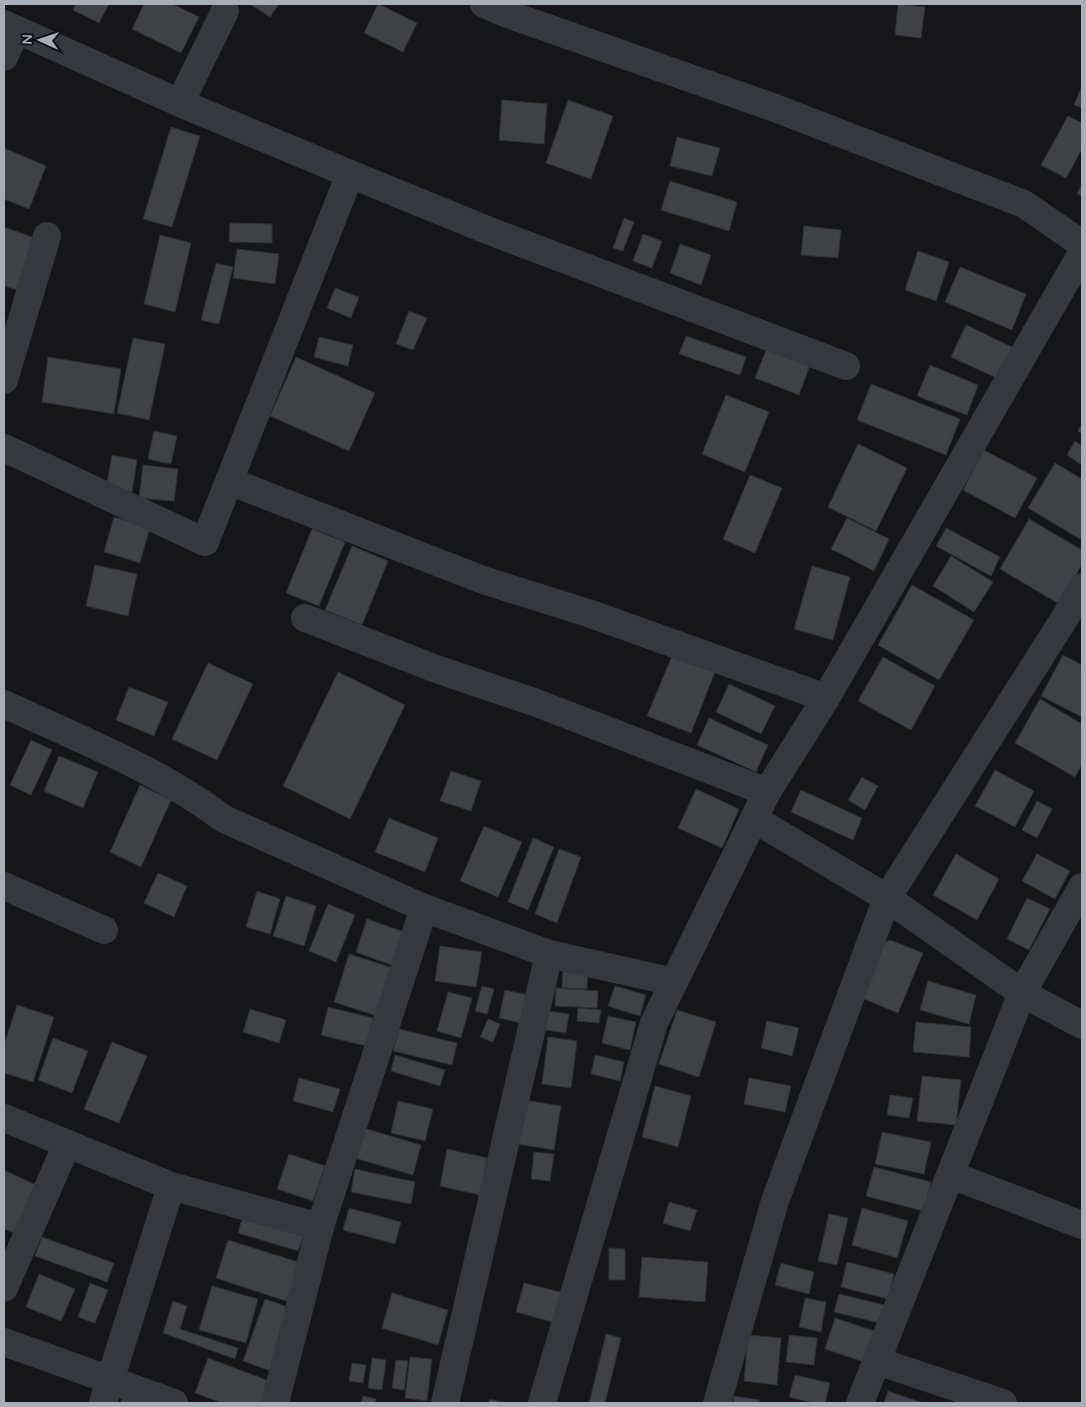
<svg xmlns="http://www.w3.org/2000/svg" width="1086" height="1407" font-family="Quicksand,sans-serif">
  <style>
    .building { fill: #404145; stroke: #303034 }
    .lines { fill: none; stroke-linecap: round; stroke-linejoin: round }
    .minor { stroke: #37383d; stroke-width: 28 }
  </style>
  <rect width="100%" height="100%" fill="#161618"/>
  <!-- building -->
  <g class="building">
    <path d="M76,4H109L99,23L73,10Z"/>
    <path d="M144,4H172L199,17L181,53L132,29Z"/>
    <path d="M250,4H279L270,17Z"/>
    <path d="M378,4L417,23L403,52L364,33Z"/>
    <path d="M898,4L925,7L921,38L895,35Z"/>
    <path d="M1082,86V108L1074,105Z"/>
    <path d="M502,100L547,104L544,144L499,140Z"/>
    <path d="M568,100L613,116L591,179L546,163Z"/>
    <path d="M1068,116L1082,123V149L1066,178L1041,165Z"/>
    <path d="M171,127L200,136L172,227L143,219Z"/>
    <path d="M677,137L720,148L712,176L670,166Z"/>
    <path d="M4,148L46,166L29,209L4,199Z"/>
    <path d="M670,181L737,202L729,231L661,210Z"/>
    <path d="M1082,184V196L1077,194Z"/>
    <path d="M624,218L634,222L623,251L613,248Z"/>
    <path d="M230,223L272,224V243L229,242Z"/>
    <path d="M804,226L841,230L838,258L801,255Z"/>
    <path d="M4,227L35,238L18,290L4,286Z"/>
    <path d="M643,234L662,241L652,268L633,261Z"/>
    <path d="M160,235L191,243L175,312L144,304Z"/>
    <path d="M680,244L711,255L701,285L670,273Z"/>
    <path d="M237,249L279,254L275,284L233,278Z"/>
    <path d="M918,251L949,262L936,301L905,290Z"/>
    <path d="M216,263L233,267L219,324L201,320Z"/>
    <path d="M960,267L1026,294L1012,330L945,302Z"/>
    <path d="M335,288L359,297L351,318L327,308Z"/>
    <path d="M409,311L427,318L413,350L396,344Z"/>
    <path d="M966,325L1014,348L999,379L951,357Z"/>
    <path d="M686,336L746,357L740,375L679,354Z"/>
    <path d="M319,337L353,345L348,366L314,357Z"/>
    <path d="M133,338L165,344L149,420L117,413Z"/>
    <path d="M770,340L813,357L799,395L755,378Z"/>
    <path d="M48,357L121,369L114,414L42,402Z"/>
    <path d="M296,357L375,393L349,451L270,416Z"/>
    <path d="M930,365L978,385L967,415L917,396Z"/>
    <path d="M871,384L960,419L946,455L857,420Z"/>
    <path d="M726,395L769,412L745,472L702,454Z"/>
    <path d="M1082,424V434L1078,431Z"/>
    <path d="M154,431L177,436L171,464L148,459Z"/>
    <path d="M1075,441L1082,446V465L1067,455Z"/>
    <path d="M858,444L907,468L876,531L828,507Z"/>
    <path d="M984,450L1037,478L1015,518L963,490Z"/>
    <path d="M112,455L137,460L132,492L106,488Z"/>
    <path d="M1055,463L1082,479V535L1080,539L1028,508Z"/>
    <path d="M143,465L178,469L174,501L139,498Z"/>
    <path d="M750,475L782,488L755,553L723,539Z"/>
    <path d="M114,517L150,527L140,563L104,552Z"/>
    <path d="M847,518L889,539L874,571L831,549Z"/>
    <path d="M1029,519L1082,550V564L1059,604L1000,569Z"/>
    <path d="M946,528L1000,557L991,576L936,546Z"/>
    <path d="M312,529L345,542L319,606L286,593Z"/>
    <path d="M352,546L388,561L362,625L325,610Z"/>
    <path d="M951,556L993,582L974,612L933,586Z"/>
    <path d="M95,565L137,574L128,616L86,606Z"/>
    <path d="M812,566L850,577L833,640L794,629Z"/>
    <path d="M912,585L974,620L939,680L878,645Z"/>
    <path d="M1063,655L1082,665V717L1041,696Z"/>
    <path d="M672,656L715,672L691,733L647,716Z"/>
    <path d="M883,657L935,686L911,730L858,701Z"/>
    <path d="M208,663L253,684L217,760L172,739Z"/>
    <path d="M338,672L405,705L350,819L283,786Z"/>
    <path d="M729,684L775,706L761,734L716,712Z"/>
    <path d="M129,687L168,702L154,736L116,720Z"/>
    <path d="M1040,699L1082,724V764L1075,777L1015,743Z"/>
    <path d="M709,718L768,745L756,772L697,745Z"/>
    <path d="M31,740L52,750L31,795L10,785Z"/>
    <path d="M59,756L98,772L83,808L44,791Z"/>
    <path d="M995,770L1034,791L1015,827L975,806Z"/>
    <path d="M451,771L481,781L471,811L440,801Z"/>
    <path d="M862,777L878,786L865,810L848,800Z"/>
    <path d="M140,785L171,800L141,867L110,852Z"/>
    <path d="M696,789L739,809L722,848L678,828Z"/>
    <path d="M801,790L862,818L853,840L791,812Z"/>
    <path d="M1037,801L1052,809L1037,838L1022,830Z"/>
    <path d="M389,818L438,838L425,872L375,852Z"/>
    <path d="M484,826L522,842L498,897L460,881Z"/>
    <path d="M533,838L554,847L528,910L508,902Z"/>
    <path d="M559,849L581,857L557,923L535,914Z"/>
    <path d="M956,854L999,879L977,920L933,895Z"/>
    <path d="M1037,854L1070,871L1055,899L1022,881Z"/>
    <path d="M158,873L187,886L174,917L144,903Z"/>
    <path d="M257,891L280,899L270,934L246,927Z"/>
    <path d="M286,896L316,906L304,946L273,936Z"/>
    <path d="M1027,898L1050,909L1029,950L1007,939Z"/>
    <path d="M328,904L355,915L336,962L309,951Z"/>
    <path d="M367,919L410,934L397,967L356,952Z"/>
    <path d="M890,940L923,953L898,1013L862,998L884,943Z"/>
    <path d="M440,946L482,952L476,987L435,981Z"/>
    <path d="M349,954L393,968L377,1016L334,1002Z"/>
    <path d="M563,969L588,970L587,989L562,988Z"/>
    <path d="M928,981L976,995L969,1024L920,1010Z"/>
    <path d="M482,986L494,989L487,1014L475,1011Z"/>
    <path d="M615,986L646,995L640,1016L608,1006Z"/>
    <path d="M556,988L598,991L597,1008L555,1006Z"/>
    <path d="M505,990L537,997L530,1025L499,1018Z"/>
    <path d="M448,992L472,998L461,1038L437,1031Z"/>
    <path d="M17,1005L54,1017L33,1082L4,1073V1045Z"/>
    <path d="M328,1007L373,1018L366,1046L321,1035Z"/>
    <path d="M578,1008L601,1010L599,1023L577,1021Z"/>
    <path d="M250,1009L286,1020L279,1043L243,1032Z"/>
    <path d="M541,1010L569,1014L566,1033L539,1029Z"/>
    <path d="M677,1010L716,1022L699,1077L659,1064Z"/>
    <path d="M608,1016L636,1022L630,1050L602,1043Z"/>
    <path d="M488,1019L500,1024L493,1042L480,1037Z"/>
    <path d="M767,1021L799,1028L792,1056L761,1048Z"/>
    <path d="M916,1022L971,1027L969,1057L913,1052Z"/>
    <path d="M399,1029L457,1043L452,1065L393,1051Z"/>
    <path d="M548,1037L577,1041L571,1088L542,1084Z"/>
    <path d="M53,1038L88,1051L72,1093L38,1080Z"/>
    <path d="M112,1042L147,1056L119,1123L84,1109Z"/>
    <path d="M395,1055L445,1070L440,1086L391,1071Z"/>
    <path d="M595,1055L624,1062L620,1081L591,1074Z"/>
    <path d="M922,1076L961,1080L956,1125L917,1121Z"/>
    <path d="M299,1078L340,1089L333,1112L293,1101Z"/>
    <path d="M749,1078L791,1086L785,1112L744,1104Z"/>
    <path d="M655,1086L691,1096L678,1147L642,1137Z"/>
    <path d="M890,1095L913,1098L909,1118L887,1115Z"/>
    <path d="M525,1100L561,1106L554,1150L517,1144Z"/>
    <path d="M398,1101L433,1109L425,1141L391,1133Z"/>
    <path d="M360,1127L421,1145L413,1175L351,1157Z"/>
    <path d="M882,1132L931,1142L924,1174L875,1164Z"/>
    <path d="M447,1149L487,1158L480,1195L440,1186Z"/>
    <path d="M534,1152L554,1154L550,1181L531,1179Z"/>
    <path d="M289,1154L325,1166L313,1201L277,1189Z"/>
    <path d="M874,1167L931,1182L923,1211L866,1196Z"/>
    <path d="M355,1169L415,1182L411,1204L351,1192Z"/>
    <path d="M4,1170L36,1185L14,1233L4,1229Z"/>
    <path d="M669,1202L697,1210L690,1231L663,1223Z"/>
    <path d="M349,1208L401,1222L395,1244L343,1230Z"/>
    <path d="M862,1208L908,1221L897,1258L852,1245Z"/>
    <path d="M244,1212L305,1230L298,1251L238,1233Z"/>
    <path d="M829,1214L848,1218L837,1265L818,1261Z"/>
    <path d="M42,1237L114,1263L107,1282L35,1256Z"/>
    <path d="M228,1240L301,1263L289,1302L216,1278Z"/>
    <path d="M609,1248L625,1249V1280H609Z"/>
    <path d="M642,1257L708,1262L705,1302L639,1297Z"/>
    <path d="M847,1262L894,1274L888,1299L841,1287Z"/>
    <path d="M781,1263L814,1272L809,1294L775,1285Z"/>
    <path d="M39,1274L75,1289L61,1321L26,1307Z"/>
    <path d="M90,1283L108,1290L95,1323L78,1317Z"/>
    <path d="M524,1283L568,1294L560,1324L516,1312Z"/>
    <path d="M212,1286L258,1299L246,1343L199,1330Z"/>
    <path d="M392,1293L448,1310L438,1345L382,1328Z"/>
    <path d="M839,1294L888,1306L884,1324L834,1312Z"/>
    <path d="M805,1298L826,1302L821,1332L799,1327Z"/>
    <path d="M265,1299L296,1310L274,1372L243,1361Z"/>
    <path d="M173,1301L187,1306L180,1329L238,1348L235,1359L163,1333Z"/>
    <path d="M835,1318L880,1333L870,1364L825,1349Z"/>
    <path d="M606,1334L621,1338L605,1403H589Z"/>
    <path d="M748,1335L781,1338L777,1385L744,1381Z"/>
    <path d="M789,1335L817,1338L814,1365L786,1362Z"/>
    <path d="M410,1357L432,1359L427,1401L405,1398Z"/>
    <path d="M208,1358L280,1385L273,1403H222L195,1393Z"/>
    <path d="M372,1358L386,1360L382,1390L368,1388Z"/>
    <path d="M396,1360L408,1361L404,1390L392,1388Z"/>
    <path d="M352,1363L366,1365L363,1383L349,1381Z"/>
    <path d="M795,1375L830,1383L825,1403H813L789,1397Z"/>
    <path d="M888,1391L923,1403H884Z"/>
    <path d="M123,1396L144,1403H121Z"/>
    <path d="M363,1396L376,1399L375,1403H361Z"/>
    <path d="M734,1396L759,1400V1403H733Z"/>
    <path d="M490,1399L504,1403H488Z"/>
  </g>
  <g class="lines">
    <!-- minor -->
    <g class="minor">
      <path d="M484,4L505,13L775,108L1024,204L1082,244"/>
      <path d="M4,24L180,103L350,174L205,542L4,448"/>
      <path d="M4,57L16,30"/>
      <path d="M180,103L225,11"/>
      <path d="M350,174L487,230L846,366"/>
      <path d="M4,380L47,236"/>
      <path d="M229,481L483,580L588,613L826,698"/>
      <path d="M1082,587L1066,616L887,898L1022,993L1082,1025"/>
      <path d="M305,618L439,670L534,702L767,792"/>
      <path d="M4,704C79,739 158,769 224,819L424,908L549,954L674,982"/>
      <path d="M4,886L104,930"/>
      <path d="M4,1118L171,1186L320,1227"/>
      <path d="M951,1175L1082,1225"/>
      <path d="M4,1288L67,1144"/>
      <path d="M4,1342L174,1403"/>
      <path d="M877,1361L1003,1403"/>
      <path d="M103,1403L171,1186"/>
      <path d="M275,1403L320,1227L424,908"/>
      <path d="M445,1403L549,954"/>
      <path d="M542,1403L654,1023L767,792L826,698L1082,253"/>
      <path d="M717,1403L775,1201L887,898L754,819"/>
      <path d="M860,1403L1022,993L1082,887"/>
    </g>
  </g>
  <!-- border -->
  <rect width="1086" height="1407" fill="none" stroke="#a8adb8" stroke-width="10"/>
  <!-- north arrow -->
  <g transform="translate(40 40) rotate(273)" stroke="#111113" stroke-width="4" paint-order="stroke">
  <path d="M0-4L9 19L0 12L-9 19Z" fill="#a8adb8"/>
  <text y="-8" font-size="14" font-weight="bold" text-anchor="middle" fill="#a8adb8">N</text>
  </g>
</svg>
